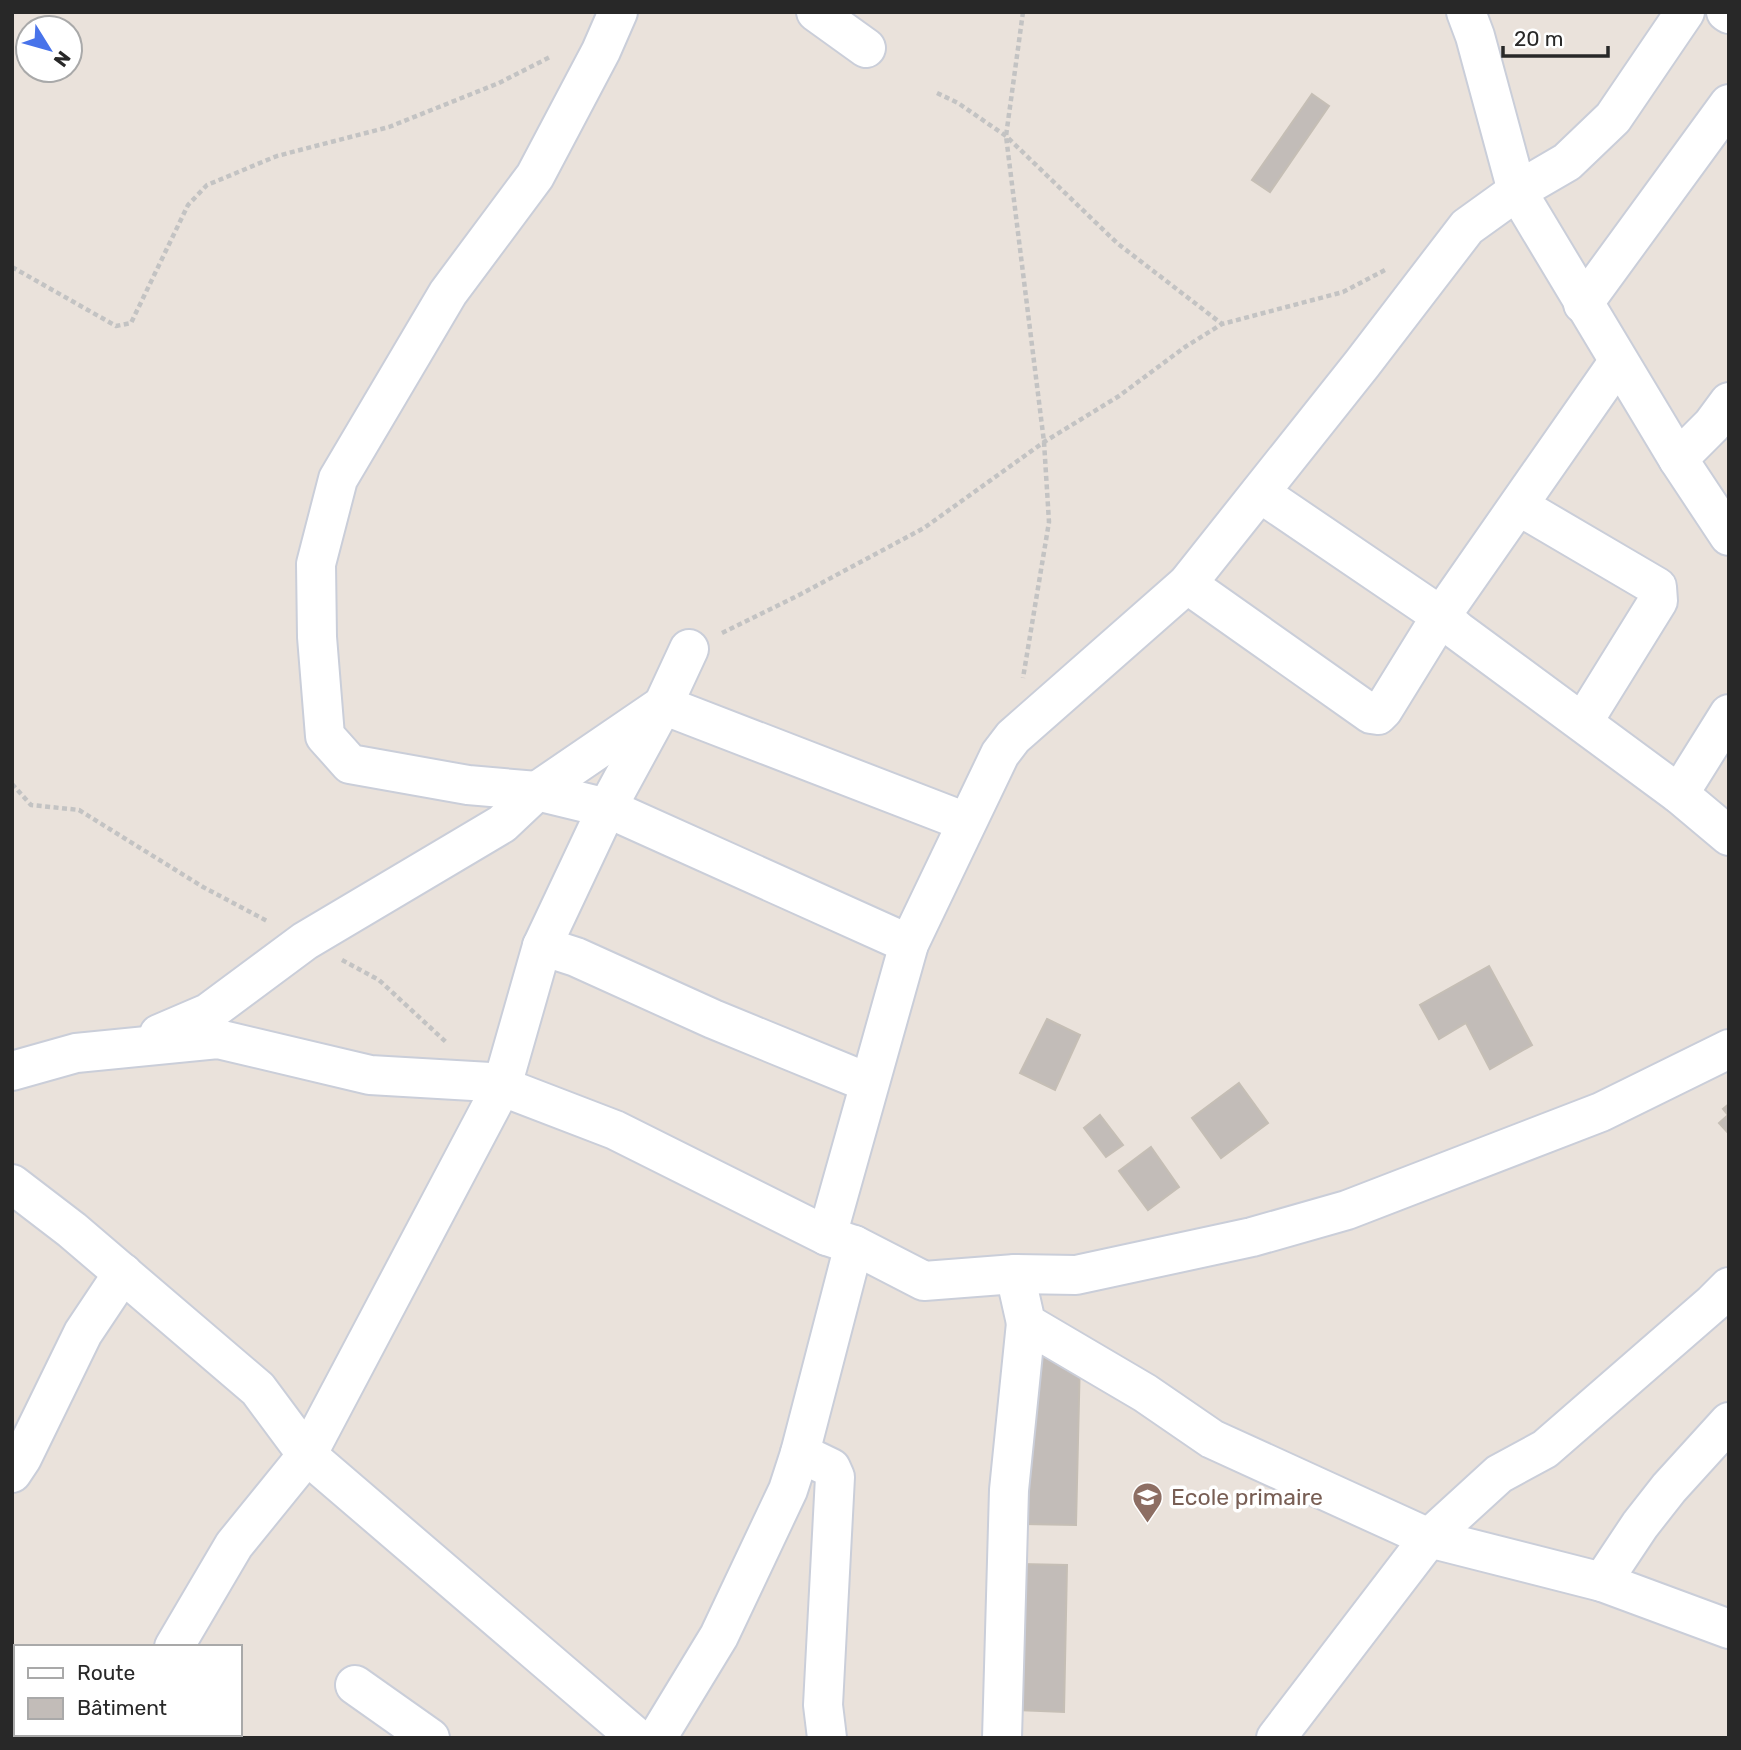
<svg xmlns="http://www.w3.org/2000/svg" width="1741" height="1750" font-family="Rubik,sans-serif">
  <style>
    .building { fill: #c2bcb8; stroke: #c5beb5; stroke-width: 2 }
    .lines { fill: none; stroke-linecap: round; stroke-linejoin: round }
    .minor-casing { stroke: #caced9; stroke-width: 42 }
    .path { stroke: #c3c3c3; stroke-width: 4.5; stroke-dasharray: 5 3.5; stroke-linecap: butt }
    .minor { stroke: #fff; stroke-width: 38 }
    .labels { text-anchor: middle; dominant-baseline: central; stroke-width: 7; stroke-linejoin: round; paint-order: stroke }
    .education-label { font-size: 23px; fill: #785e54; stroke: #fff; text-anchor: start }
  </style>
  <rect width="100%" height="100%" fill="#eae2db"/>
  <!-- building -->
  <g class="building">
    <path d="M1312,94L1329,106L1270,192L1252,180Z"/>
    <path d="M1489,966L1532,1045L1490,1069L1466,1023L1439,1039L1420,1005Z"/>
    <path d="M1047,1019L1080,1035L1055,1090L1020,1073Z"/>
    <path d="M1239,1083L1268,1123L1221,1158L1192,1118Z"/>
    <path d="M1729,1104V1134L1719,1123L1728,1115L1723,1109Z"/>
    <path d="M1100,1115L1123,1145L1106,1157L1084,1128Z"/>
    <path d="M1151,1147L1179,1187L1148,1210L1119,1171Z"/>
    <path d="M1027,1356L1080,1357L1076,1525L1024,1524Z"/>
    <path d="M1020,1564L1067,1565L1064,1712L1017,1710Z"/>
  </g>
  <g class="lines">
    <defs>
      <g id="minor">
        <path d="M618,12L601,51L535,176L448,293L338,479L316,564L317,637L325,736L350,764L468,785L537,791L607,808L909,944"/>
        <path d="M816,12L866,48"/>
        <path d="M1466,12L1475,36L1517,191L1678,459L1729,536"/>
        <path d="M1726,12L1729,14"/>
        <path d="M1583,304L1729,104"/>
        <path d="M1618,362L1441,616L1458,631L1679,794L1729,836"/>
        <path d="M1678,459L1712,425L1729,402"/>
        <path d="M1519,506L1657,587L1658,601L1583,722"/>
        <path d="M1187,584L1371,714L1378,715L1383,710L1441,616L1260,493"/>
        <path d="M1679,794L1729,714"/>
        <path d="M542,946L576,957L713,1019L869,1083"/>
        <path d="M159,1034L208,1013L305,941L502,824L537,791L663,705L966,822"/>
        <path d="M12,1071L76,1053L218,1039L370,1075L490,1082L615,1130L827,1236L854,1245L924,1281L1015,1274L1076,1275L1252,1237L1347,1210L1601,1112L1729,1049"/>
        <path d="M12,1184L72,1230L258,1389L307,1455L637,1738"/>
        <path d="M827,1236L909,944L1000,754L1013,737L1187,584L1362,364L1467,227L1517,191L1567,162L1613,118L1685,12"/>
        <path d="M1015,1274L1026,1323L1145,1393L1212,1439L1429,1538L1602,1582L1729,1629"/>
        <path d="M800,1453L831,1468L835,1477L823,1705L827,1738"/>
        <path d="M12,1473L22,1458L83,1333L123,1273"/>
        <path d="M1602,1582L1640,1525L1669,1488L1729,1422"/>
        <path d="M174,1647L234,1545L307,1455L502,1086L542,946L607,808L663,705L689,649"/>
        <path d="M355,1685L430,1738"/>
        <path d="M120,1738L122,1734"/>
        <path d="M657,1738L719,1636L788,1490L800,1453L854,1245"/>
        <path d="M1002,1738L1009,1490L1026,1323"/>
        <path d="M1276,1738L1429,1538L1499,1474L1545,1449L1713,1303L1729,1287"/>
      </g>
    </defs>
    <!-- minor casing -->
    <use href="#minor" class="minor-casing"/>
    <!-- path -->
    <g class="path">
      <path d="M1023,12L1006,136L1044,442L1049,522L1023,678"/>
      <path d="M937,93L958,103L1006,136L1117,243L1222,324"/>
      <path d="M12,267L116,326L131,323L188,205L207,185L277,156L389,127L499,83L552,56"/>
      <path d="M722,633L801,594L924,528L1044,442L1119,396L1185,347L1222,324L1343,292L1387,269"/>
      <path d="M12,784L31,805L79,810L203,887L269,922"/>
      <path d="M342,960L379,980L447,1043"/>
    </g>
    <!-- minor -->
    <use href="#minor" class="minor"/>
  </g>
  <!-- icons -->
  <defs>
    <symbol id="school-pin" viewBox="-11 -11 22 30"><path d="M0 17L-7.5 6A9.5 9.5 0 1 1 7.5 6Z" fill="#8d6e63" stroke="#fff"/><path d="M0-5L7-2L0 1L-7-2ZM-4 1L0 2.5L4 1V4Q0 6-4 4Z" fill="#fff"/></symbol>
  </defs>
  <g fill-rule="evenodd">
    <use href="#school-pin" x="1130" y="1480" width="35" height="47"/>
  </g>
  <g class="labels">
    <!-- education labels -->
    <g class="education-label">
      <text x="1171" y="1497">Ecole primaire</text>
    </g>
  </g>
  <!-- border -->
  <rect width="1741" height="1750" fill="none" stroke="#282828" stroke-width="28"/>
  <!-- legend -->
  <rect x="14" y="1645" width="228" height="91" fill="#ffffff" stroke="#a9a9a9" stroke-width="2"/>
  <rect x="28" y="1668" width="35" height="10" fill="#ffffff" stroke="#a9a9a9" stroke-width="2"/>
  <text x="77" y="1680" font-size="21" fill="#282828">Route</text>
  <rect x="28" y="1698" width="35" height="21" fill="#c2bcb8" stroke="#a9a9a9" stroke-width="2"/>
  <text x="77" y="1715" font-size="21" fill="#282828">Bâtiment</text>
  <!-- north arrow -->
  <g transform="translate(49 49) rotate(127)"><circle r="33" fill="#ffffff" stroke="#a9a9a9" stroke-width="2"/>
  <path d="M0-5L12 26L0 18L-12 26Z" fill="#4873ea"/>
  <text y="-10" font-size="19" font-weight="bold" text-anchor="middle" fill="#282828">N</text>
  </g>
  <!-- scale -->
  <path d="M1503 46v10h105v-10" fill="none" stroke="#282828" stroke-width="3.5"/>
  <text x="1514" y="46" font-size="21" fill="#282828" stroke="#ffffff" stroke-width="5" paint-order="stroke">20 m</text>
</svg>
